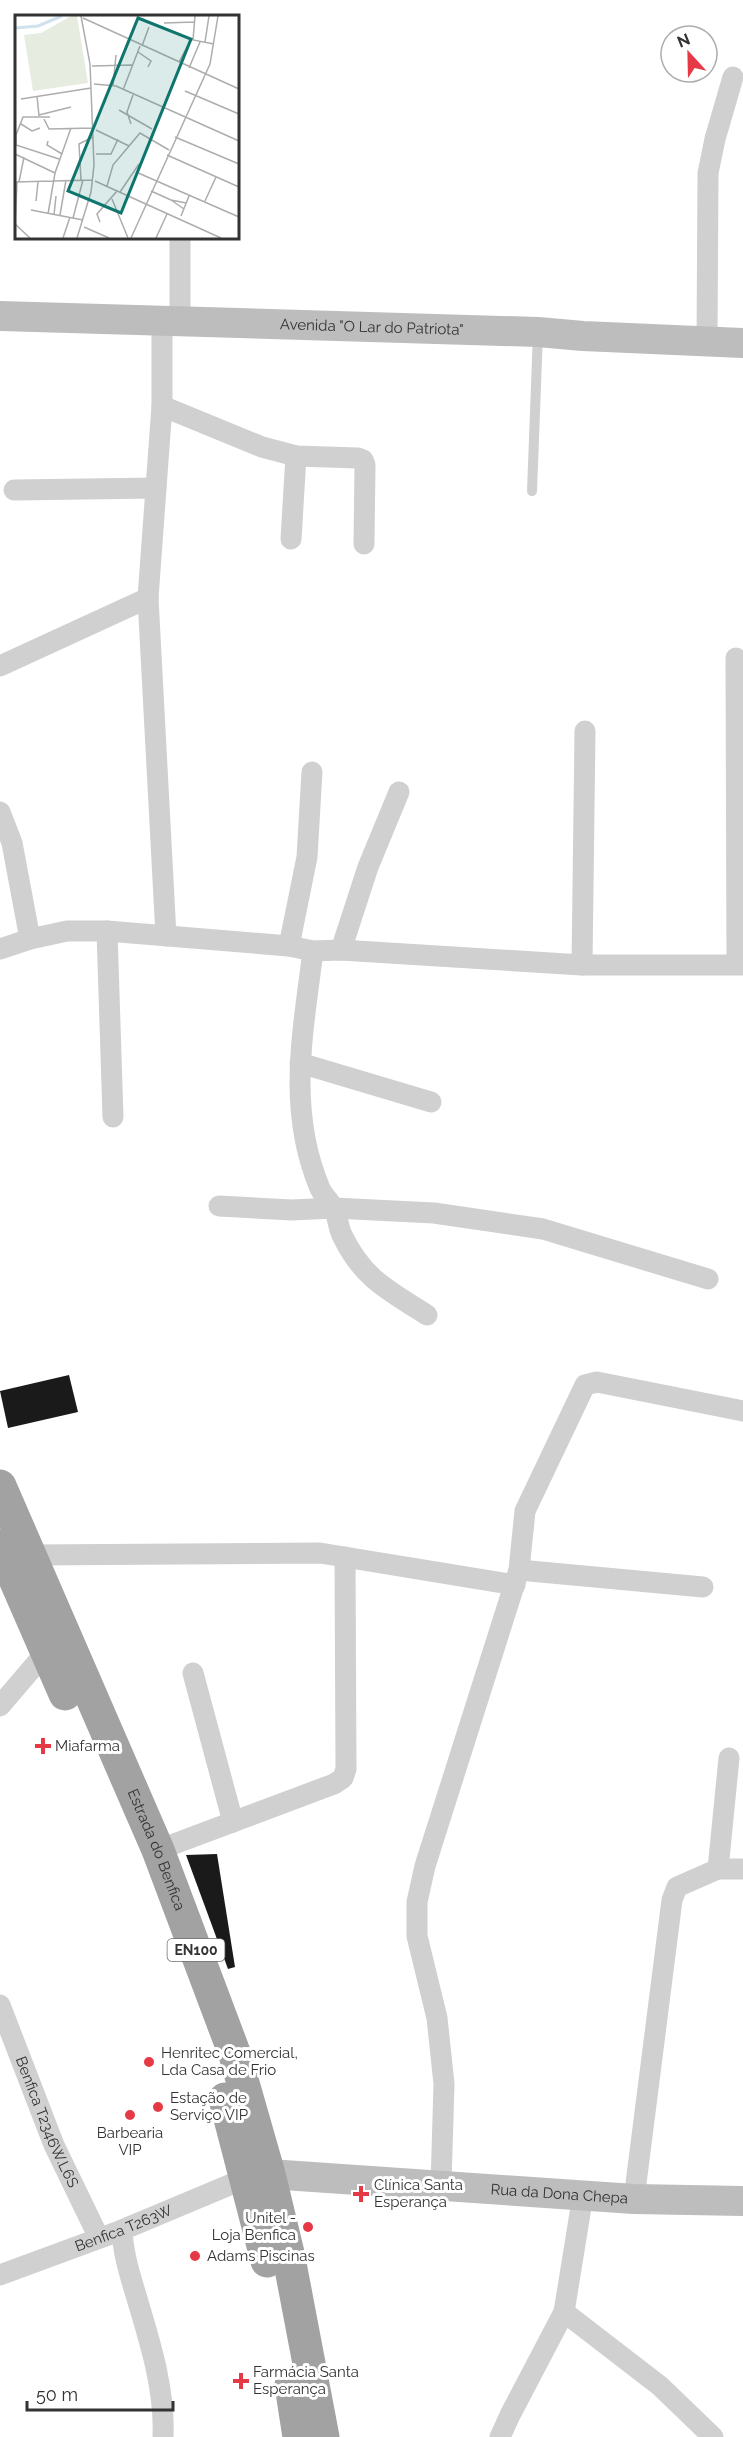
<svg xmlns="http://www.w3.org/2000/svg" width="743" height="2437" font-family="Raleway,sans-serif">
  <style>
    .building { fill: #1a1a1a }
    .lines { fill: none; stroke-linecap: round; stroke-linejoin: round }
    .service { stroke: #d0d0d0; stroke-width: 10 }
    .minor { stroke: #d0d0d0; stroke-width: 21 }
    .secondary { stroke: #bdbdbd; stroke-width: 30 }
    .trunk { stroke: #a2a2a2; stroke-width: 33 }
    .poi-dot { fill: #e63946; stroke: #fff; stroke-width: 2 }
    .labels { text-anchor: middle; dominant-baseline: central; stroke-width: 6; stroke-linejoin: round; paint-order: stroke }
    .shield { fill: #fff; stroke: #707070; stroke-width: 1.5 }
    .shield-label { font-size: 14px; font-weight: bold; fill: #333 }
    .street-label { font-size: 15px; fill: #333; stroke: #fff }
    .poi-label { font-size: 15px; fill: #333; stroke: #fff; text-anchor: start }
    .inset-river { fill: none; stroke: #cfe2ee; stroke-width: 3 }
    .inset-road { fill: none; stroke: #adadad; stroke-width: 1.5 }
    .view { fill: #0f766e; fill-opacity: 0.15; stroke: #0f766e; stroke-width: 3 }
    .inset-edge { fill: none; stroke: #333; stroke-width: 3 }
  </style>
  <rect width="100%" height="100%" fill="#fff"/>
  <!-- building -->
  <g class="building">
    <path d="M69,1375L78,1412L8,1428L0,1391Z"/>
    <path d="M217,1854L235,1967L228,1969L186,1855Z"/>
  </g>
  <g class="lines">
    <!-- service -->
    <path class="service" d="M532,491L538,333"/>
    <!-- minor -->
    <g class="minor">
      <path d="M180,237V320"/>
      <path d="M162,320V406L148,598L166,936"/>
      <path d="M707,341L708,173L715,139L733,77"/>
      <path d="M162,406L262,447L296,456L358,458L363,460L365,465L364,544"/>
      <path d="M14,490L156,488"/>
      <path d="M291,539L296,456"/>
      <path d="M736,658L737,964"/>
      <path d="M0,666L148,598"/>
      <path d="M0,812L12,843L30,939"/>
      <path d="M107,931L113,1117"/>
      <path d="M289,946L307,857L312,772"/>
      <path d="M0,949L30,939L67,931H107L289,946L313,951L341,950L582,965H743"/>
      <path d="M341,950L368,867L399,792"/>
      <path d="M313,951C303,1032 287,1108 319,1186C322,1195 330,1201 334,1209C338,1217 338,1227 342,1235C363,1279 388,1290 427,1315"/>
      <path d="M582,965L585,731"/>
      <path d="M300,1063L431,1102"/>
      <path d="M219,1206L292,1210L334,1208L434,1213L543,1229L708,1279"/>
      <path d="M31,1555L320,1553L515,1585"/>
      <path d="M519,1570L703,1587"/>
      <path d="M193,1673L233,1822"/>
      <path d="M0,1706L46,1652"/>
      <path d="M158,1850L334,1784L343,1778L346,1769L345,1557"/>
      <path d="M718,1869L729,1758"/>
      <path id="s1" d="M0,2005L54,2145L99,2238"/>
      <path d="M441,2185L444,2084L437,2018L417,1936V1902L425,1866L519,1570L525,1511L585,1385L597,1382L743,1411"/>
      <path d="M634,2199L672,1900L677,1887L718,1869H743"/>
      <path d="M122,2230C123,2255 131,2278 138,2302C151,2345 165,2391 163,2437"/>
      <path id="s2" d="M0,2275L122,2230L246,2178"/>
      <path d="M564,2312L660,2386L713,2437"/>
      <path d="M500,2437L510,2415L564,2312L583,2195"/>
    </g>
    <!-- secondary -->
    <g class="secondary">
      <path id="s3" d="M0,316L538,332L583,336L743,343"/>
      <path id="s4" d="M269,2174L634,2199L743,2201"/>
    </g>
    <!-- trunk -->
    <g class="trunk">
      <path id="s5" d="M0,1486L158,1850L235,2055L269,2174L288,2253L323,2437"/>
      <path d="M0,1545L65,1694"/>
      <path d="M225,2099L267,2261"/>
      <path d="M291,2385L299,2437"/>
    </g>
  </g>
  <!-- markers -->
  <g class="poi-dot">
    <path d="M40 1737h6v6h6v6h-6v6h-6v-6h-6v-6h6z"/>
    <circle cx="149" cy="2062" r="6"/>
    <circle cx="158" cy="2107" r="6"/>
    <circle cx="130" cy="2115" r="6"/>
    <path d="M358 2185h6v6h6v6h-6v6h-6v-6h-6v-6h6z"/>
    <circle cx="308" cy="2227" r="6"/>
    <circle cx="195" cy="2256" r="6"/>
    <path d="M238 2372h6v6h6v6h-6v6h-6v-6h-6v-6h6z"/>
  </g>
  <g class="labels">
    <!-- shield labels -->
    <rect class="shield" x="167.5" y="1939" width="57" height="22" rx="4.5"/>
    <g class="shield-label">
      <text x="196" y="1950">EN100</text>
    </g>
    <!-- street labels -->
    <g class="street-label">
      <text stroke="none"><textPath href="#s3" startOffset="372">Avenida "O Lar do Patriota"</textPath></text>
      <text stroke="none"><textPath href="#s5" startOffset="396">Estrada do Benfica</textPath></text>
      <text stroke="none"><textPath href="#s1" startOffset="126">Benfica T2346W.L6S</textPath></text>
      <text stroke="none"><textPath href="#s4" startOffset="291">Rua da Dona Chepa</textPath></text>
      <text stroke="none"><textPath href="#s2" startOffset="132">Benfica T263W</textPath></text>
    </g>
    <!-- poi labels -->
    <g class="poi-label">
      <text x="55" y="1746">Miafarma</text>
      <text x="161" y="2053">Henritec Comercial,<tspan x="161" dy="17">Lda Casa de Frio</tspan></text>
      <text x="170" y="2098">Estação de<tspan x="170" dy="17">Serviço VIP</tspan></text>
      <text x="130" y="2133" text-anchor="middle">Barbearia<tspan x="130" dy="17">VIP</tspan></text>
      <text x="374" y="2185">Clínica Santa<tspan x="374" dy="17">Esperança</tspan></text>
      <text x="296" y="2218" text-anchor="end">Unitel -<tspan x="296" dy="17">Loja Benfica</tspan></text>
      <text x="207" y="2256">Adams Piscinas</text>
      <text x="253" y="2372">Farmácia Santa<tspan x="253" dy="17">Esperança</tspan></text>
    </g>
  </g>
  <!-- overview -->
  <g transform="translate(15 15)">
    <rect width="224" height="224" fill="#fff"/>
    <path d="M56,1H62L73,68L18,76L9,20L26,18Z" fill="#e6ecdf"/>
    <path class="inset-river" d="M0,13L23,11L47,1"/>
    <path class="inset-road" d="M180,1L178,25L199,29M68,3L224,74M149,8L180,7M190,27L194,1M127,31L134,12M123,37L136,46L133,52M164,47L173,30M77,51L117,50M174,53L185,27M79,69L101,71L224,126M98,71L101,40M108,75L125,31M170,76L224,99M22,81L24,101M6,84L76,73M148,93L157,71M104,95L137,114M24,100L56,92M35,102H8L1,120V130L44,144M29,104L34,114L78,113M6,109L17,116L25,113M116,109L112,97L118,80M81,115L114,131M160,122L224,149M33,126L32,130L47,139M0,139L40,158M81,139H96L103,124M152,140L224,172M121,157L224,202M66,165L64,129L78,122M80,166L206,223M0,167L77,165M4,167L9,142M92,171L98,150L125,118L154,135M136,176L156,185M105,177L124,149M97,184L113,223M21,186L23,167M190,186L201,162M169,194L156,185L171,188M16,195L68,205M33,199L40,158L56,113M39,200L41,181M45,200L51,165M166,201L174,181M58,203L68,165M85,207L82,199L102,176M0,208L2,167M0,209L15,223M69,212L94,223M48,223L55,202M62,223L76,177L79,150L75,49L66,1M116,223L195,49L203,1M141,223L152,199"/>
    <path class="view" d="M123,3L176,24L106,198L53,176Z"/>
    <rect width="224" height="224" class="inset-edge"/>
  </g>
  <!-- north arrow -->
  <g transform="translate(689 54) rotate(338)"><circle r="28" fill="#ffffff" stroke="#adadad" stroke-width="1.5"/>
  <path d="M0-4.5L10 22L0 15L-10 22Z" fill="#e63946"/>
  <text y="-9" font-size="16" font-weight="bold" text-anchor="middle" fill="#333333">N</text>
  </g>
  <!-- scale -->
  <path d="M27 2401v9h146v-9" fill="none" stroke="#333333" stroke-width="3"/>
  <text x="36" y="2401" font-size="18" fill="#333333" stroke="#ffffff" stroke-width="4.5" paint-order="stroke">50 m</text>
</svg>
